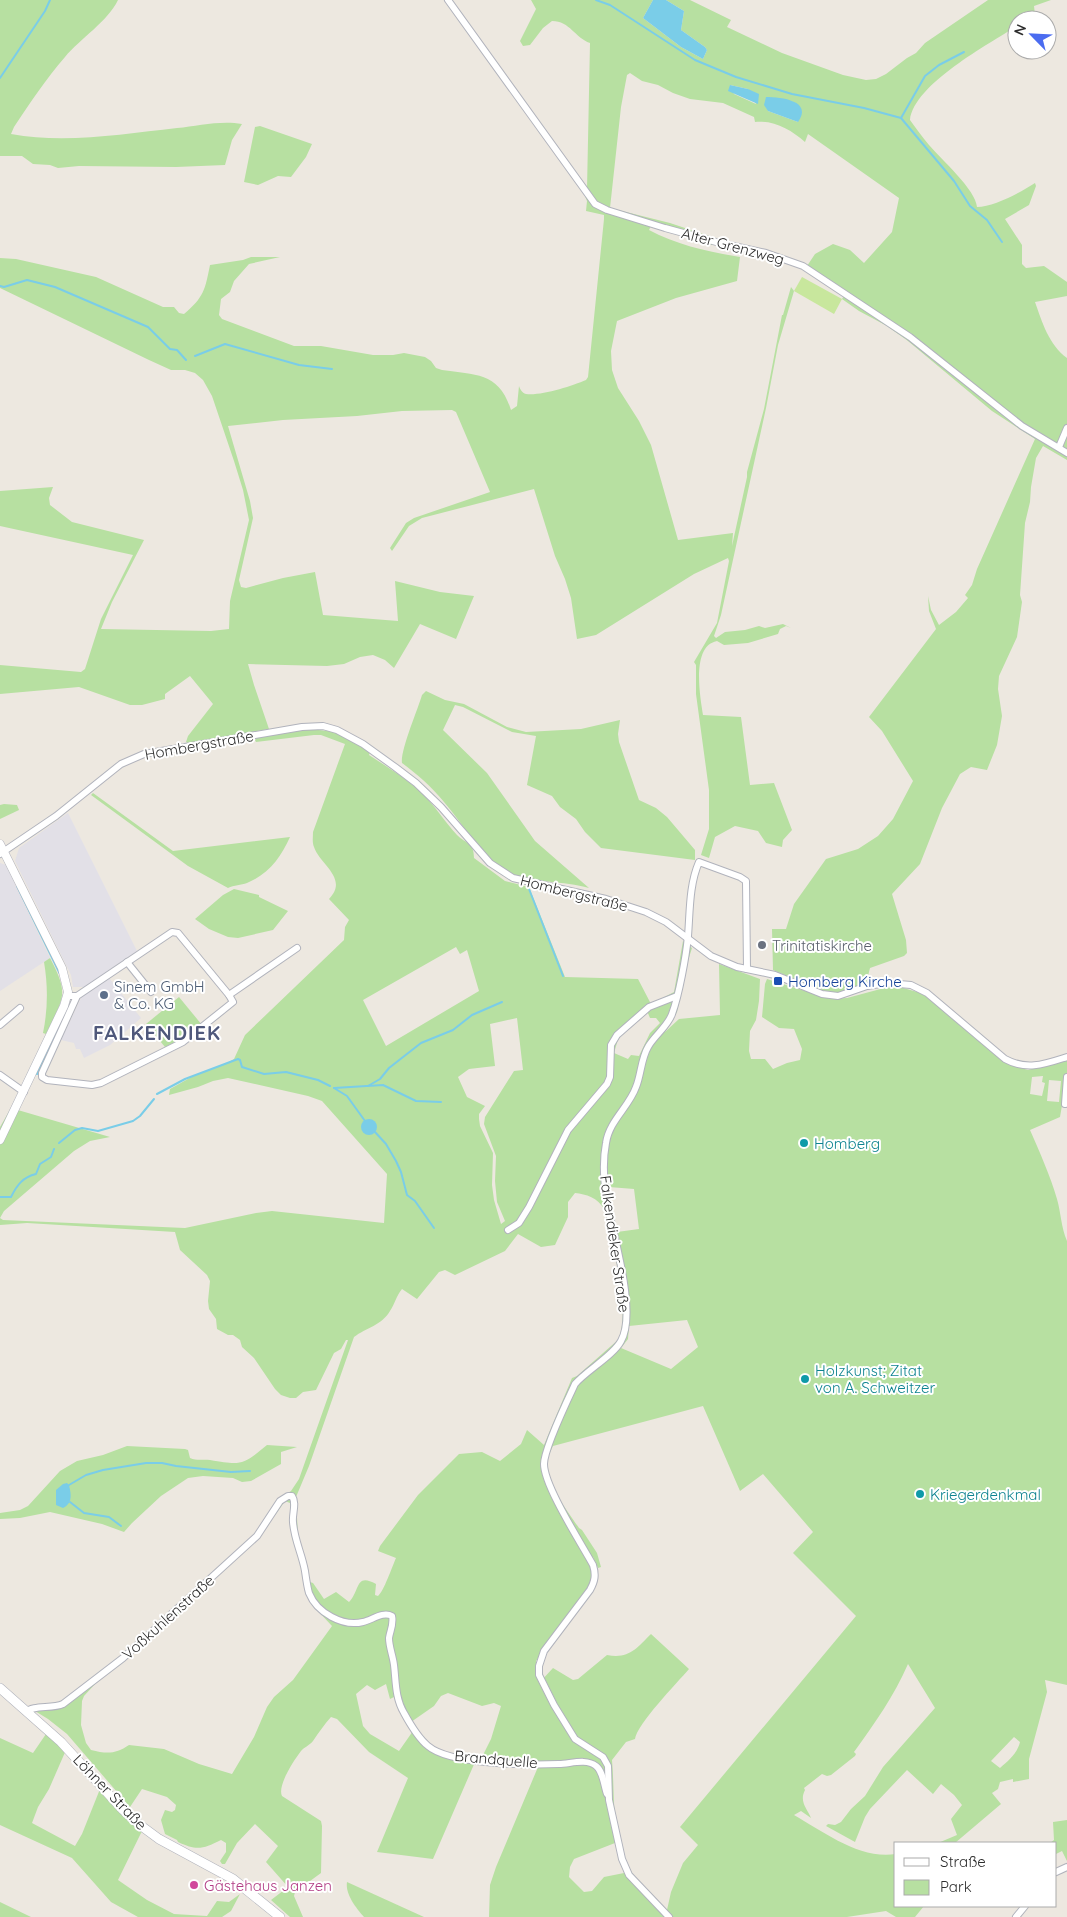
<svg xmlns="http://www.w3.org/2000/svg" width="1067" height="1917" font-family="Quicksand,sans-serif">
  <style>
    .industrial { fill: #e2e0e7 }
    .green { fill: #b7e0a1; fill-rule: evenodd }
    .pitch { fill: #c8e79d }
    .water { fill: #7acde8 }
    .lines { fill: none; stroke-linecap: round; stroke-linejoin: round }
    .stream { stroke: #7acde8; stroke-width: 2 }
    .minor-casing { stroke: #b1b3bc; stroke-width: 8 }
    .tertiary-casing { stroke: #b1b3bc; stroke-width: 9 }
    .secondary-casing { stroke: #b1b3bc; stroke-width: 10 }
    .minor { stroke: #fff; stroke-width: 6 }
    .tertiary { stroke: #fff; stroke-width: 8 }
    .secondary { stroke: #fff; stroke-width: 9 }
    .worship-dot { fill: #6b7280; stroke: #fff; stroke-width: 2 }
    .transit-dot { fill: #1a4fb4; stroke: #fff; stroke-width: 2 }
    .service-dot { fill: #5c6f8a; stroke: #fff; stroke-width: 2 }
    .culture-dot { fill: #0f9aa8; stroke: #fff; stroke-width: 2 }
    .hotel-dot { fill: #d1479c; stroke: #fff; stroke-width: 2 }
    .labels { text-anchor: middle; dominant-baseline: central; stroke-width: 4; stroke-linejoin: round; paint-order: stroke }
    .street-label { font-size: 15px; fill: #2d2d2d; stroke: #fff }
    .worship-label { font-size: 15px; fill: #5b616d; stroke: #fff; text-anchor: start }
    .transit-label { font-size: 15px; fill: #164399; stroke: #fff; text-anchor: start }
    .service-label { font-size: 15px; fill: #4e5e75; stroke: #fff; text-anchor: start }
    .culture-label { font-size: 15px; fill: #0d838f; stroke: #fff; text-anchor: start }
    .hotel-label { font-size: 15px; fill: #b23c85; stroke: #fff; text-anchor: start }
    .district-label { font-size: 20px; font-weight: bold; letter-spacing: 1px; fill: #4f587b; stroke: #fff }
  </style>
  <rect width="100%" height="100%" fill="#ede8e0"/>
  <!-- industrial -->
  <g class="industrial">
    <path d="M68,813L137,951L109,970V978L141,1018L110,1045L84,1058L80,1049H76L74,1043L61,1040L82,996L83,987H73L71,975L15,861L19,848Z"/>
    <path d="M0,863L6,865L50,958L0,991Z"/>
  </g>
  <!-- green -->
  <g class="green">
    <path d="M0,0H118C108,21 80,39 65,57C46,79 30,103 14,127L11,134C65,144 123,134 177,128C198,126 221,120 242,124L232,140L225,165L176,167L79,166L58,168L50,165L33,164L22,156H0Z"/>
    <path d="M531,0H653L643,18L681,47L703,59L707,50L705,47L681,30L684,11L666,0H690L731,20L727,27L782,53L843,75L866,80L876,79L886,74L907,58L916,53L925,43L988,0H1051L1034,6L1035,15L1026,20H1017V26C989,44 914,84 910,120C916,128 922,137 929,145C941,159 976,190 977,207C994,207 1021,192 1035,183L1036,186L1029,205L1005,219L1022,245V264L1026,268L1044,266L1067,282V296L1035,302C1042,322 1049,345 1067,358V460L1043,446L1036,458L1031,487L1030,502L1025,523L1020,595L1022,602L1017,637L999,676L998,689L1002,716L997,745L987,770L971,767L960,774L942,808L920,864L892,894L906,940L907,953L904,956L870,968L866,984L836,994L820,990L773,970L772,929H786L794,904L826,859L858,849L878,836L893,819L913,781L882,731L869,717L936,629L929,611L928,596L931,610L939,625L956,612L968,598L965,595L972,585L977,569L1035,439L992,411L908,341L887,326L859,311L842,299L847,291L807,266L815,254L833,244L850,250L864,263L892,232L899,198L808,134L805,142C791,130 775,120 755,122L754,117L723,103L690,99L673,93L658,85L642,81L630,73L627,75L621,107L610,208L670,223L715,238L712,245L651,226L649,230C677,245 709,252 740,257L737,281L676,298L617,321L611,351L612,370L618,388L639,421L651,445L678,540L733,533L732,546L747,477V472L764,409L782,315H783L791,287L794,291L778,345L766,408L721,615L714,636L716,638L725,632L745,630L759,626L765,628L783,624L791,628L786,626L780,629L778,634L748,643L724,645L717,641C691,646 700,696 703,715L741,717L750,785L774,783L792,830L783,840L782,847L766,843L758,831L735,826L715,837L709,858L701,855L709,829V790L696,694V665L694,662L717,623L729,561L728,558L694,574L596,635L577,639L571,598L565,579L555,556L534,489L422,518L409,526L392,551L390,548L406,523L414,518L490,492L456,412L452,410L402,411L357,416L283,420L228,426L250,501L253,518L239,580L241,587L246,588L283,578L315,572L323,615L398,621L395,581L440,592L474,596L456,639L420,624L394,668L385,660L373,655L360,657L344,664L327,666L248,664L254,685L269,729L188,743L186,742L188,736L213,704L190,676L165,694V699L142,705H130L79,687L0,694V665L81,672L85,669L101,619L133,555L0,526V491L53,487L49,498L50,505L72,522L144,540L112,602L101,629L211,631L229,629L230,601L249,520L243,490L234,461L212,396L203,380L195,373L185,370H171L149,360L0,288V258L16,259L96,277L163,307H174L179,313L184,314C204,297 205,290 210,265L243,260L251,257H280L249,264L234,281L230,292L221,299L219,315L222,319L294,346H321L373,355H393L404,353L425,357L431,361L436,368L442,370C476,375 499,372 511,410L517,406L519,386C520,389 522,393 526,394C541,396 572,386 586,380L588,377L604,219V215L586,211L587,201L585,196L587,189L590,43C575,38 570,21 552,21L543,28L530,45L523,46L520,41L536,9ZM730,85L748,89L756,104L734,94ZM766,97L793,102L798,122L768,111Z"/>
    <path d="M260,126L312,144L306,157L291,177L278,176L258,185L244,182L255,127Z"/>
    <path d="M426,691L445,700L464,704L507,727L526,732L581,729L620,720L618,734L619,742L639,800L656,808L667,817L695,850V860L601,848L585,832L576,819L560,807L552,796L527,785L536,736L512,732L463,707L455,705L443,730L487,773L535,841L589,888C563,880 525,884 503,869C479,853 463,824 444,802C432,787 417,774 402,763C400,751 418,709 422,695Z"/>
    <path d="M310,729L336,732L370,752L369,755C387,767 406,778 422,793C435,806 445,822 457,835C466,844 474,842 474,858L505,881L529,887L565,977L638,979L651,1004L674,992L683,941L692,948L686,967L677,1012L665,1032L679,1019L720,1015L719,964L760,979L759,1001L756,1020L750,1031L749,1051L751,1059H765L773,1069L787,1063L800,1060L802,1049L794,1029L779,1028L762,1017L765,984L767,979L831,999L847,998L888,987H900L924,994L1011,1065L1028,1070L1067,1059V1076L1060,1117L1030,1130C1040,1153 1050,1175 1057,1199C1061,1213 1061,1227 1067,1241V1685L1045,1680L1047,1692L1029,1759V1779L1013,1782V1779L1000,1782L998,1789L992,1793L1001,1804L955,1843H938L957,1835L951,1819L962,1805L954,1795L941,1784L933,1794L907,1770L870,1809L865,1817L855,1842L826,1826L828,1824L835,1825L841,1822L851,1809L865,1796L883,1767L935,1708L908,1664C894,1696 875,1723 854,1752L856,1754L855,1756L831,1775L827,1776L822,1774L804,1788L805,1790C799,1802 807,1808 811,1818L801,1811L794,1815C824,1832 860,1860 896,1854V1906H924L915,1917H896L886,1911L847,1917H489L490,1885L496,1867L538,1767L479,1763L491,1739L501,1706L494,1703L482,1706L448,1693L441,1696L434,1706L411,1722L398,1695L390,1699L386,1684L375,1690L367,1685L356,1694L363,1726L370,1734L399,1751L413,1731L428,1749L475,1762L433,1859L377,1852L408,1778L369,1752L337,1719L331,1717C324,1725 319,1732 313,1741C309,1746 304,1747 301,1751C294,1760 277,1786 282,1796L321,1821L322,1826L321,1873L295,1892L294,1896L303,1917H290L271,1900L288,1887L266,1862L278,1846L255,1824L237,1843L225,1864H222L220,1861L226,1852V1843L221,1840C203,1849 197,1851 178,1842L177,1840L165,1834L161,1820L165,1810L172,1812L175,1810L176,1805L167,1797L142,1789L130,1807L67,1734L48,1719L35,1711L56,1708L118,1660L256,1535L286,1494L291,1491L299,1479L348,1340H346L341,1349L334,1353L316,1390L303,1392L296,1398H290L281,1395L275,1389L254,1358L242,1347L240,1340L233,1335H228L217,1329L216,1319L209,1309L208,1301L210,1281L207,1275L180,1250L175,1232L27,1223L0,1225V1127L11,1108L110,1137L90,1141L74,1151L4,1211L0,1218L3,1220L185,1228L256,1213L272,1211L384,1223L387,1174L322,1101L308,1096L228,1078L213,1081L198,1087L169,1095L170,1089L195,1075L223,1065L234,1059L245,1035L344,940L345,927L349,920L329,899C349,878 320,865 314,847C312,842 313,837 313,832L345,744L321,735H314L256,742L255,740L256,738ZM456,947L460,954L467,950L479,991L386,1046L363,1000ZM647,1011L650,1018H656L660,1023L650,1033L639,1056L631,1055L628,1059L614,1053L619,1036ZM517,1018L523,1070L514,1071L485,1117L484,1124L496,1156L495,1181L497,1202L505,1221L501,1224L494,1200L492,1185L493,1153L480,1126L479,1119V1114L485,1106L467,1097L458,1077L469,1069L495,1066L490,1024ZM1043,1076L1042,1082L1045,1083L1042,1096L1030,1094L1032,1077ZM1049,1080L1061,1081L1059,1102L1047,1101ZM609,1187L634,1189L639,1229L617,1232L610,1202ZM575,1193C586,1194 598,1198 604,1209C607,1216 607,1225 609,1232C617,1263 629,1308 619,1339L577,1376L572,1378L544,1445L527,1430L521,1444L500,1461L482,1452L459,1454L418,1495L380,1546L378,1551L396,1558C392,1567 384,1591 378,1596L375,1595L376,1584C355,1572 360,1591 349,1602L336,1592L324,1599L313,1583L310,1582L305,1558L298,1537L296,1497L309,1466L354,1337C366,1328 382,1325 390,1311C395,1304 396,1296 402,1289L417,1299L439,1272L445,1270L455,1275L505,1251L518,1234L541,1247L555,1245L568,1217V1202ZM687,1320L698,1347L671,1369L621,1348L628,1339L629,1326ZM703,1406L740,1491L763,1474L813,1532L793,1553L856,1616L680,1827L698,1845L683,1863L671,1892L667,1910C653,1897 637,1883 628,1866C611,1835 615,1794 612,1760L626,1742L635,1739C637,1724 677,1683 689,1669L651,1634C636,1649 629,1659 607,1655L578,1679L573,1680L553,1668L540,1682L536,1670V1661L590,1584L592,1577L590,1558L593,1557L598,1568L601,1567L597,1553L582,1530L579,1528C568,1512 548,1486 547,1465C547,1459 550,1452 553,1446ZM285,1501L290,1503L292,1538L302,1567L317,1610L332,1626L293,1680L274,1697L267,1707L254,1737L232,1774L199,1764L164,1749L129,1745C116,1754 107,1754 91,1750L86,1743L81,1725L82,1701L84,1696L96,1683L137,1651L144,1641L146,1642L186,1608L195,1596L258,1539ZM1014,1737L1020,1742C1017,1754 1009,1760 1000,1768L991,1761ZM615,1843L624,1873L604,1877L592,1891L584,1892L569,1877L570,1867L574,1859Z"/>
    <path d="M93,793L173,851L290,837C281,857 269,874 247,883C241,885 234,885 228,888L188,866L91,795Z"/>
    <path d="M4,804L17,805L19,810L0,819V805Z"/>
    <path d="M234,889L259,895V897L288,911L273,930L238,938L228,937L209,929L195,919L223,895Z"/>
    <path d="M50,958C70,996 63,997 46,1034L43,1033C48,1009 48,985 44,962Z"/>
    <path d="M179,997L202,1025L187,1036L165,1047L146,1024Z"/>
    <path d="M267,1445L297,1447L281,1452V1464L251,1481L242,1482L233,1478L203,1476L188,1478L161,1496L132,1523L124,1532L102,1524L50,1512L20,1518L0,1519V1513L20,1510L28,1506L60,1471L77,1461L103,1455L127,1446L185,1449L188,1450L190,1458C197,1461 203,1459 210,1460C241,1465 242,1466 267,1445Z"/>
    <path d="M46,1734L66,1750L49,1789L38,1807L32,1823L75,1846L82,1834L100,1789L142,1831L118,1880L147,1900L174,1914L207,1916L217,1901L229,1902L240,1894L231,1911L222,1917H138L111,1902L72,1858L0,1825V1738L33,1753Z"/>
    <path d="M1067,1820V1861L1062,1851L1056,1854V1843H1050L1054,1840L1053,1822Z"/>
    <path d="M347,1882L424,1917H364C356,1908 345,1894 347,1882Z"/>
    <path d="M0,1902L31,1917H0Z"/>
  </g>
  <!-- pitch -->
  <path class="pitch" d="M802,277L842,299L834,314L794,291Z"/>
  <!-- water -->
  <g class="water">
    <path d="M653,0H666L684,11L681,30L705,47L707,50L703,59L681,47L643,18Z"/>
    <path d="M730,85L748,89L759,94L758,104L728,91Z"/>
    <path d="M766,97C782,97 813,101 798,122L768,111L764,105Z"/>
    <circle cx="369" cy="1127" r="8"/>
    <path d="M67,1483L69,1485C71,1494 73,1503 63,1508L56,1505V1490L63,1484Z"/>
  </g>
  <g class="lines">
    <!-- stream -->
    <g class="stream">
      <path d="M596,0L610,5L695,60L736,77L792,94L864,108L901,118L954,181L970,206L987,220L1002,242"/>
      <path d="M0,78L45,11L50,0"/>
      <path d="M901,118L925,76L939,65L964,52"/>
      <path d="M0,286L4,287L27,280L55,287L148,327L170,349L177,350L186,360"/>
      <path d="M195,356L225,344L299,365L332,369"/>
      <path d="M17,886L60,974"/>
      <path d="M529,889L563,976"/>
      <path d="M37,1074L68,1008"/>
      <path d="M368,1086L380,1079L389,1068L421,1043L453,1030L472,1015L502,1002"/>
      <path d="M334,1088L347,1096L365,1121"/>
      <path d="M334,1088L383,1085L416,1101L441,1102"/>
      <path d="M157,1094L185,1079L238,1059L240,1060L242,1067L264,1074L286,1072L318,1080L330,1086"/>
      <path d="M375,1132L386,1144L396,1161L401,1172L407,1195L415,1201L434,1228"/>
      <path d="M59,1143L75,1130L82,1128L98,1131L133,1121L140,1116L154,1099"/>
      <path d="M0,1197H11C17,1185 23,1177 36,1174L40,1164L51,1157L54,1149"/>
      <path d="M69,1485L86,1475L103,1470L146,1463H162L176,1466L231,1472L250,1471"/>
      <path d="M70,1502L84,1513L109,1517L121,1526"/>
    </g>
    <defs>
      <g id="minor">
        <path d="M448,0L595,204L607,210L665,228L720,243L766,253L803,266L910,337L1022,426L1067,453"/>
        <path d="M1059,447L1067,428"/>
        <path d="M0,854L56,816L121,764L144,754L302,727L323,726L337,730L363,744L395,767L416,783L441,807L490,863L513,878L606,899L646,912L666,922L711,956L737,967L775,975L822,994L838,996L867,986L887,983L911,985L927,993L1005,1059C1027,1071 1045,1064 1067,1057"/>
        <path d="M127,962L151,992"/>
        <path d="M229,995L297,948"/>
        <path d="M67,996H77L42,1073V1077L47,1080L92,1085L101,1083L183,1042L233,1002L229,995L178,933L172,932L77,996"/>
        <path d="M0,1025L20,1008"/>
        <path d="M0,1075L24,1092"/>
        <path d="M1065,1104L1067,1077"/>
        <path d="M508,1230L519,1223L529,1207L568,1130L607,1084L610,1077L611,1045L617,1035L649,1007L677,996"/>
        <path d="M26,1712C33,1705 52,1709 63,1704L123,1658L257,1536L280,1501L288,1496H292C297,1503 292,1514 293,1522C294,1539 302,1554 305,1571C306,1578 307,1586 309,1593C317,1613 343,1627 363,1622C372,1620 383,1611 392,1616C394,1624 390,1631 389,1638C389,1647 393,1656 394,1665C396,1681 395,1698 404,1713C410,1724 418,1738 428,1746C450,1765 529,1765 559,1764C570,1764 586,1758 596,1766C603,1771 604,1786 607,1794"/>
        <path d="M1056,1872L1067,1867"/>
        <path d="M669,1917L629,1875L622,1859L609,1800L608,1766L603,1757L575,1739L554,1705L539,1675V1666L544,1651L590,1590C595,1581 596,1575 593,1565C581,1543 544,1486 544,1464C544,1449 567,1401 575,1384C587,1370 613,1356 621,1341C637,1313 614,1238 608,1207C604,1186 602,1164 606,1143C609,1121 629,1107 636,1087C641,1075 641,1059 648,1047C654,1036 668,1026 672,1014C679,995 686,957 688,936C690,912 689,885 699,862L740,877L746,881L747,969"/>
        <path d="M1016,1917L1025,1906"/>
      </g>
      <path id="tertiary" d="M0,844L62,968L68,992L64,1006L0,1140"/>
      <path id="secondary" d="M0,1688L61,1742L123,1810L140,1825L159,1839L233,1879L280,1917"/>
    </defs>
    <!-- minor casing -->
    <use href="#minor" class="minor-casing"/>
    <!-- tertiary casing -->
    <use href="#tertiary" class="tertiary-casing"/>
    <!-- secondary casing -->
    <use href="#secondary" class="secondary-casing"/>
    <!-- minor -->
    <use href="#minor" class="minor"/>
    <!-- tertiary -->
    <use href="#tertiary" class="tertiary"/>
    <!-- secondary -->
    <use href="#secondary" class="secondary"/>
  </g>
  <!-- markers -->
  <circle class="worship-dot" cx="762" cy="945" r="5"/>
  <rect class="transit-dot" x="773" y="976" width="10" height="10" rx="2.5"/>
  <circle class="service-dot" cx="104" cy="995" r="5"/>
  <g class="culture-dot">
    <circle cx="804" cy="1143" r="5"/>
    <circle cx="805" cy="1379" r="5"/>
    <circle cx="920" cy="1494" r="5"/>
  </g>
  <circle class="hotel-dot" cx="194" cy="1885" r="5"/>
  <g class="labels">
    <!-- street labels -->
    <g class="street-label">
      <text transform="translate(733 246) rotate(15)">Alter Grenzweg</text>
      <text transform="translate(199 745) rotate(-10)">Hombergstraße</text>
      <text transform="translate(574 893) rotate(14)">Hombergstraße</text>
      <text transform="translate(615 1244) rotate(82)">Falkendieker Straße</text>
      <text transform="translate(168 1617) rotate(-42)">Voßkuhlenstraße</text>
      <text transform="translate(496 1759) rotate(5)">Brandquelle</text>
      <text transform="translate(110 1792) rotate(46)">Löhner Straße</text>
    </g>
    <!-- worship labels -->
    <g class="worship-label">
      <text x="772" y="945">Trinitatiskirche</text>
    </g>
    <!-- transit labels -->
    <g class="transit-label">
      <text x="788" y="981">Homberg Kirche</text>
    </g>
    <!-- service labels -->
    <g class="service-label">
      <text x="114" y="986">Sinem GmbH<tspan x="114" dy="17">&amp; Co. KG</tspan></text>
    </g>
    <!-- culture labels -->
    <g class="culture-label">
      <text x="814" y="1143">Homberg</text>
      <text x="815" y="1370">Holzkunst; Zitat<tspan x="815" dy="17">von A. Schweitzer</tspan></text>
      <text x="930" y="1494">Kriegerdenkmal</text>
    </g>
    <!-- hotel labels -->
    <g class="hotel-label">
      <text x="204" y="1885">Gästehaus Janzen</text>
    </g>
    <!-- district labels -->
    <g class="district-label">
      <text x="157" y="1032">FALKENDIEK</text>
    </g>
  </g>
  <!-- legend -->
  <rect x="894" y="1842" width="162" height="65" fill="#ffffff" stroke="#ababab"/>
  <rect x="904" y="1858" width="25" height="8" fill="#ffffff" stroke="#ababab"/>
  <text x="940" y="1867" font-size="15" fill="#2d2d2d">Straße</text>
  <rect x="904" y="1880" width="25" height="15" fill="#b7e0a1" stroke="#ababab"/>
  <text x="940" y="1892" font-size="15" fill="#2d2d2d">Park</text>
  <!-- north arrow -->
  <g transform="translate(1032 35) rotate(294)"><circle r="24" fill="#ffffff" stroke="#ababab"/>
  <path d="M0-4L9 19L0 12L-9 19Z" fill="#4b6cf0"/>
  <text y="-8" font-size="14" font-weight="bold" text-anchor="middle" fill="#2d2d2d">N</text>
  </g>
</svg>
